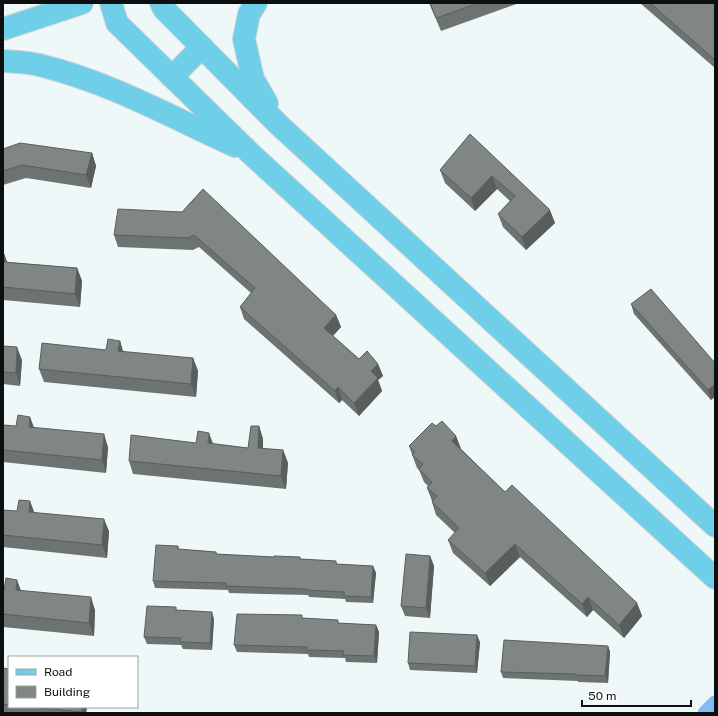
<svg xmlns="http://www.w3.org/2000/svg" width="718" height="716" font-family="'Public Sans',sans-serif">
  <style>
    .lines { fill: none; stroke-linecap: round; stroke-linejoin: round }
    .canal { stroke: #86baf3; stroke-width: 15 }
    .major-casing { stroke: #d3d4d4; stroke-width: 24 }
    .major { stroke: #6fcfe8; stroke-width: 22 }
    .wall { fill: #6d7371 }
    .shaded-wall { fill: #595e5c }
    .building { fill: #7f8683; stroke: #595e5c }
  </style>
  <rect width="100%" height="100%" fill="#eff8f8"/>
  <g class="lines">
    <!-- canal -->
    <path class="canal" d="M705,713L715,703"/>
    <defs>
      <g id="major">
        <path d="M111,3L117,23L250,153L715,578"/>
        <path d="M161,3L164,9L279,125L715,526"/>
        <path d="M256,3L249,14L244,39L253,79L267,103"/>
        <path d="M3,29L82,3"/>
        <path d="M3,61C16,62 30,62 43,66C111,83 171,117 235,146"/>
        <path d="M172,77L202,47"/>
      </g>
    </defs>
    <!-- major casing -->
    <use href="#major" class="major-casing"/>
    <!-- major -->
    <use href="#major" class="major"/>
  </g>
  <!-- wall -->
  <g class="wall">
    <path d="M429,3H519L441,31Z"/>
    <path d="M640,3H715V68Z"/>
    <path d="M470,134L555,223L526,250L503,227L498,214L510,201L497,189L475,211L445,183L440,170Z"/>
    <path d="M3,149L92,153L96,166L91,188L26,178L3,185Z"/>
    <path d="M182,212L336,315L341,327L333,336L359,359L378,364L383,376L378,380L382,391L359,416L342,400L339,403L244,319L240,307L251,293L199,247L193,250L118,247L114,235Z"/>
    <path d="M3,251L7,262L77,268L82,281L80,307L3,300Z"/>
    <path d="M631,304L715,363L711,400L634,314Z"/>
    <path d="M120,341L123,352L193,358L198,371L196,397L44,382L39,369L106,350Z"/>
    <path d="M3,346L22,360L20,386L3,384Z"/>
    <path d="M3,425L34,428L108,447L106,473L3,462Z"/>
    <path d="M259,426L263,439V449L283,450L288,463L286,489L133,474L129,461L196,443L248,448Z"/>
    <path d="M436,426L456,436L461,449L505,492L637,603L642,616L624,638L593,610L587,617L520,557L490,586L453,553L448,540L455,533L436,515L432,502V501L427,488L428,486L424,482L419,470L417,468L409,446Z"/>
    <path d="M3,510L34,513L109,531L107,558L3,547Z"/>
    <path d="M178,546L179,549L216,552L217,554L336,561L337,565L373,566L376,573L373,603L346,602L345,599L309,597L308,595L229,593L228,590L155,588L153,581Z"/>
    <path d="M430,556L434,566L430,618L405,616L401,606Z"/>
    <path d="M3,590L21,591L95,610L94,636L3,627Z"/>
    <path d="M177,611L214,619L212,650L183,649L181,645L147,644L144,637Z"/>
    <path d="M303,618L340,623L376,625L379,632L377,663L346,662L345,658L309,657L308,654L237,652L234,645Z"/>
    <path d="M480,642L477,673L410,670L408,663Z"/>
    <path d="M608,646L610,652L608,683L578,682V681L503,678L501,672Z"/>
    <path d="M3,668L9,669V707H87L86,713H3Z"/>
  </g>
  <!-- shaded-wall -->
  <g class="shaded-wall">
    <path d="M92,153L96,166L91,188L86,175Z"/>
    <path d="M492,176L497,189L475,211L471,198Z"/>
    <path d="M550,210L555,223L526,250L522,237Z"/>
    <path d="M3,251L8,264L3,265Z"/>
    <path d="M77,268L82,281L80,307L75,294Z"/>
    <path d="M336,315L341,327L329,340L324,328Z"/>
    <path d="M120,341L124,354L118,351Z"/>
    <path d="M17,347L22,360L20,386L16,373Z"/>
    <path d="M193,358L198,371L196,397L191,384Z"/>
    <path d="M378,364L383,376L378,380L382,391L359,416L354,403L371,371Z"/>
    <path d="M715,384V397L711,400L708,390Z"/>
    <path d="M338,387L342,400L339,403L335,391Z"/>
    <path d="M30,417L35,430L29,427Z"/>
    <path d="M259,426L263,439V461L258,448Z"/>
    <path d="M209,433L214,446L208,443Z"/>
    <path d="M104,434L108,447L106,473L102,460Z"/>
    <path d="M456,436L461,449L452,441Z"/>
    <path d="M283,450L288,463L286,489L281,476Z"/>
    <path d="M30,501L35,514L29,512Z"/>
    <path d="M104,519L109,531L107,558L102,545Z"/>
    <path d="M515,544L520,557L490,586L485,573Z"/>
    <path d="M430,556L434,566L430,618L426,608Z"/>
    <path d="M373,566L376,573L373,603L371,597Z"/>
    <path d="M17,580L22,593L16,590Z"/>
    <path d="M91,597L95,610L94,636L89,623Z"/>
    <path d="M588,597L593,610L587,617L582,604Z"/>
    <path d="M637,603L642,616L624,638L619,625Z"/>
    <path d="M212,612L214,619L212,650L210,643Z"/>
    <path d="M376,625L379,632L377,663L374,656Z"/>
    <path d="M477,635L480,642L477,673L475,666Z"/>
    <path d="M608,646L610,652L608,683L605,676Z"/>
    <path d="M82,707H87L86,713H82Z"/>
  </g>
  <!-- building -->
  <g class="building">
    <path d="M430,3H479L436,18Z"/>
    <path d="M650,3H715V60Z"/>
    <path d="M470,134L550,210L522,237L498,214L515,196L492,176L471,198L440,170Z"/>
    <path d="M20,143L92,153L86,175L22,165L3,171V149Z"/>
    <path d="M203,189L336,315L324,328L359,359L367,351L378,364L371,371L378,378L354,403L338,387L335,391L240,307L255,288L194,235L188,238L114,235L118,209L182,212Z"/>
    <path d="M3,262L77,268L75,294L3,287Z"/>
    <path d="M651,289L715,363V384L708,390L631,304Z"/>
    <path d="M108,339L120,341L118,351L193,358L191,384L39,369L42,343L106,350Z"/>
    <path d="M3,346L17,347L16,373L3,372Z"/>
    <path d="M18,415L30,417L29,427L104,434L102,460L3,450V425L16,426Z"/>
    <path d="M442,421L456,436L452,441L505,492L512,485L637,603L619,625L588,597L582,604L515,544L485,573L448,540L459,528L432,502L437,496L427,488L432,482L419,469L423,464L412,455L415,452L409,446L432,423L436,426Z"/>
    <path d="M251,426H259L258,448L283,450L281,476L129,461L131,435L196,443L198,431L209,433L208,443L248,448Z"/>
    <path d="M19,500L30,501L29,512L104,519L102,545L3,535V510L17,511Z"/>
    <path d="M156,545L178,546V549L216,552V554L274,557V556L300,557V559L336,561V564L373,566L371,597L344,596V592L306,590V589L226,586V583L153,581Z"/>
    <path d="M406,554L430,556L426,608L401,606Z"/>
    <path d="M6,578L17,580L16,590L91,597L89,623L3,614V590H4Z"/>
    <path d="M147,606L176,607V610L212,612L210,643L180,642L181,638L144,637Z"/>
    <path d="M237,614L302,615V618L338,620V623L376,625L374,656L343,655L344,651L307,650V647L234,645Z"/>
    <path d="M410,632L477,635L475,666L408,663Z"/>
    <path d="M504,640L608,646L605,676L576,675V674L501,672Z"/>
    <path d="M3,668L9,669V705L3,704Z"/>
    <path d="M30,707H82V712Z"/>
  </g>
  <!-- border -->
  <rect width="718" height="716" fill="none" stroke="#0d1010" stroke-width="8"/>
  <!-- legend -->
  <rect x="8" y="656" width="130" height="52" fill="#ffffff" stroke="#9e9f9f"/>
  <rect x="16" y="669" width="20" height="6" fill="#6fcfe8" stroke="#9e9f9f"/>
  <text x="44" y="676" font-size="12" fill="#0d1010">Road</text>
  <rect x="16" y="686" width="20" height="12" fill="#7f8683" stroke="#9e9f9f"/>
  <text x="44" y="696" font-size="12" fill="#0d1010">Building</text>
  <!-- scale -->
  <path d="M582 700v6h109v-6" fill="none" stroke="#0d1010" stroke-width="2"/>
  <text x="588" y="700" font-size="12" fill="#0d1010" stroke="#ffffff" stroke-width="3" paint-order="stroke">50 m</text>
</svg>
